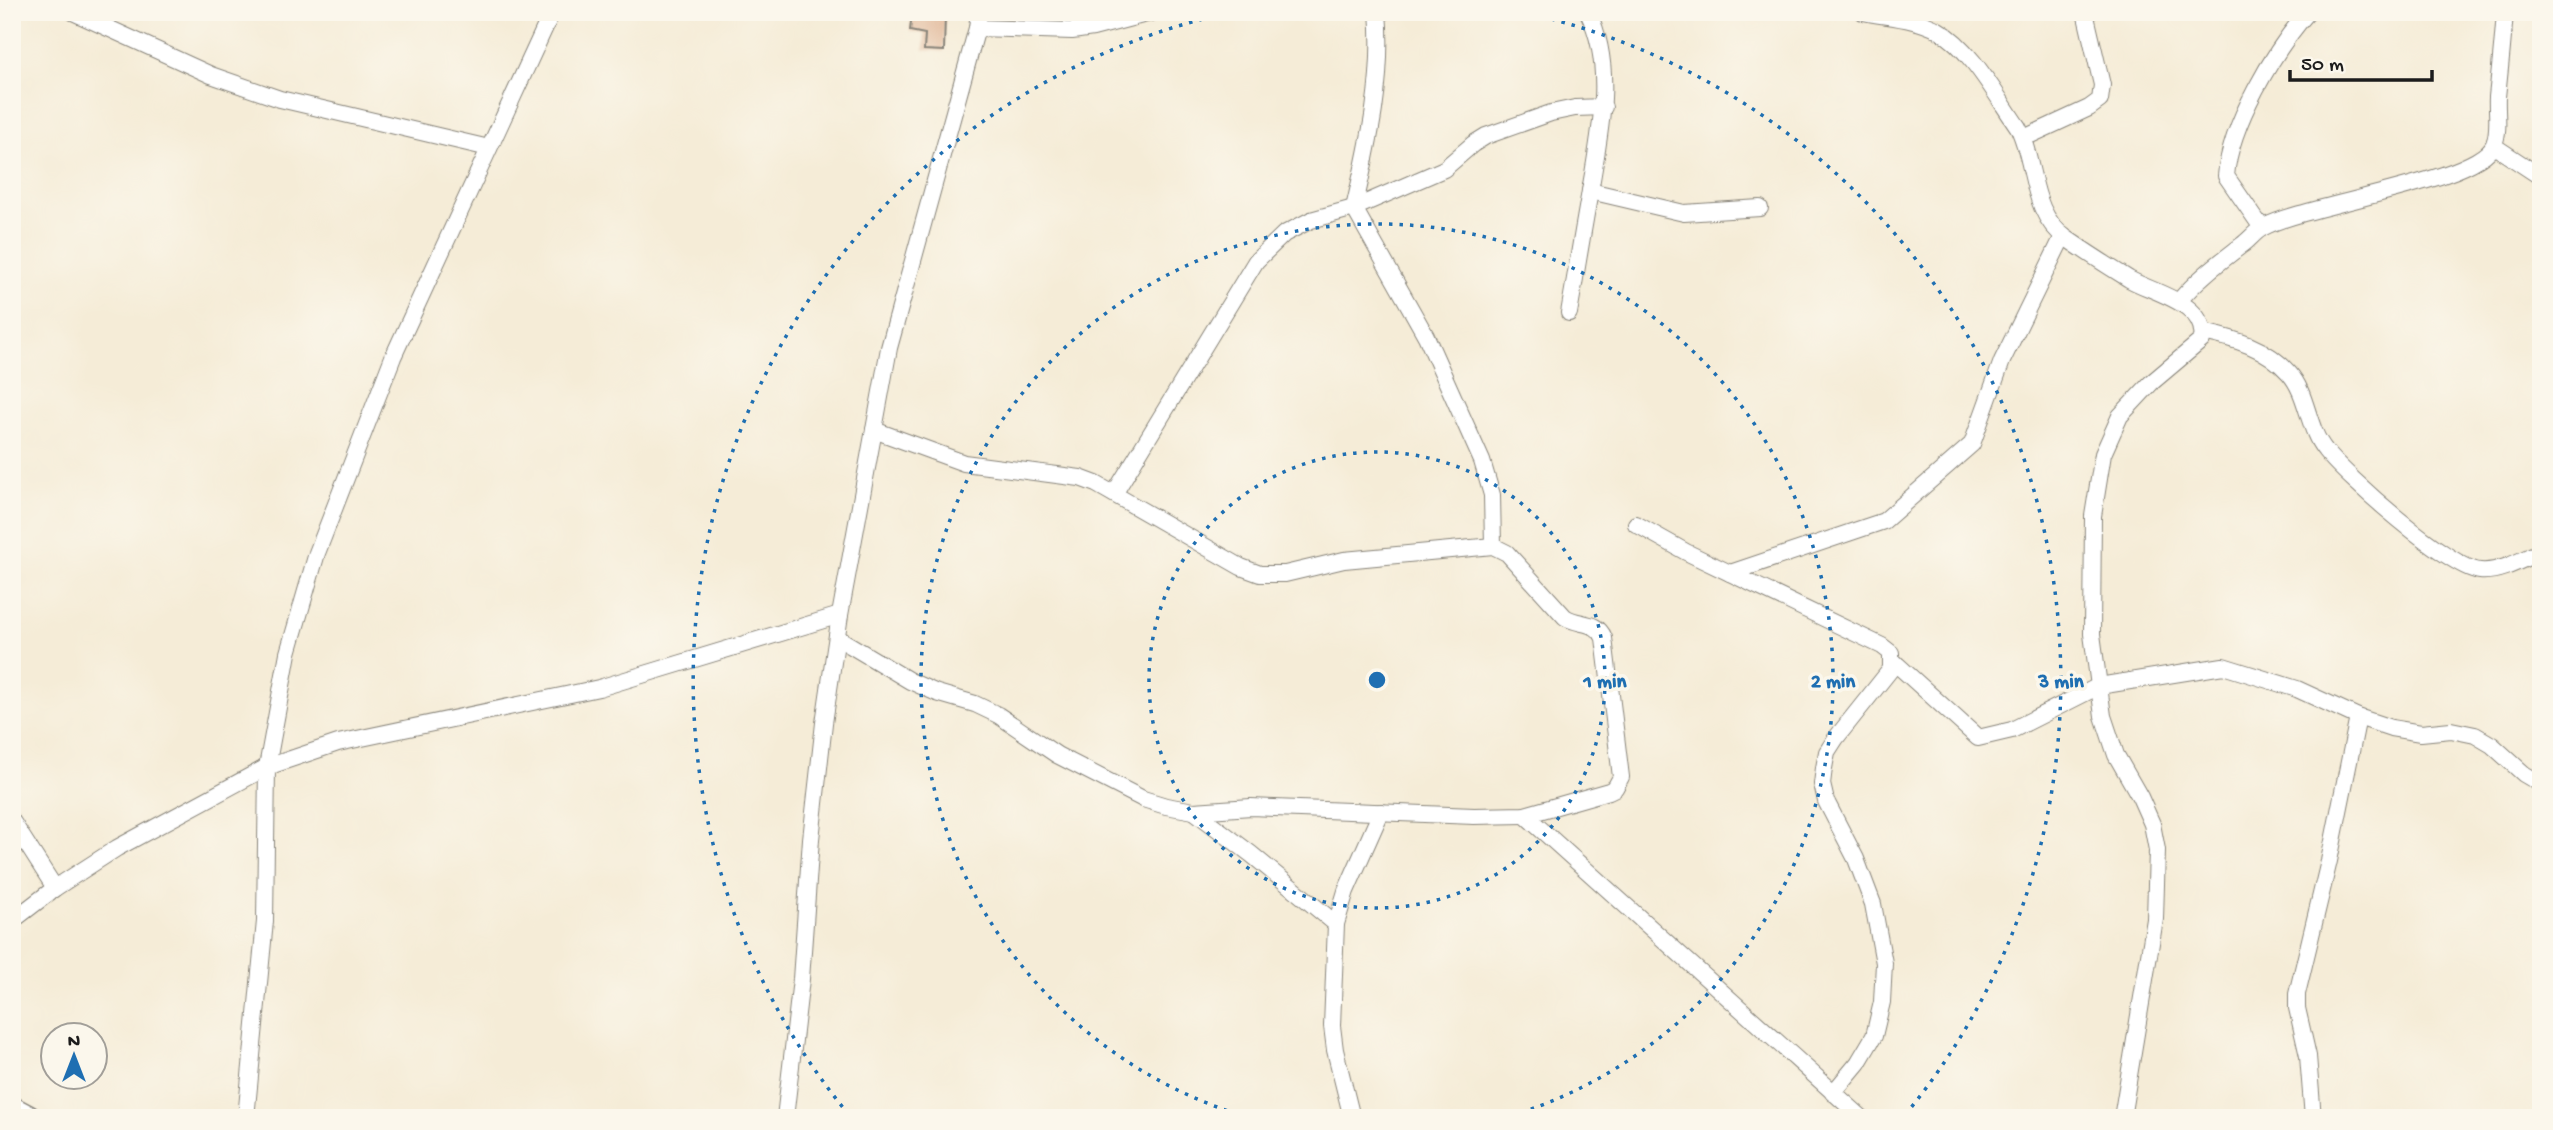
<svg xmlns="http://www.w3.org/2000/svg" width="2553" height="1130" font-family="'Gochi Hand',sans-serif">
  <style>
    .building { fill: #e0b595 }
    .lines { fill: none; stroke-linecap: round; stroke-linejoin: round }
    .minor-casing { stroke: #88847a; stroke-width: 18 }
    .trunk-casing { stroke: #88847a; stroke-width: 29 }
    .minor { stroke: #fff; stroke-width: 16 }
    .trunk { stroke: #fff; stroke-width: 26 }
    .ring { fill: none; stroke: #1f6fb2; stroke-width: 3.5; stroke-dasharray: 3.5 7 }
    .centre { fill: #1f6fb2; stroke: #fbf7ec; stroke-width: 3.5 }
    .ring-label { font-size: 21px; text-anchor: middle; font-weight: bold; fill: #1f6fb2; stroke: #fbf7ec; stroke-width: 7; stroke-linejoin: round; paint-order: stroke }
  </style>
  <rect width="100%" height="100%" fill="#fbf7ec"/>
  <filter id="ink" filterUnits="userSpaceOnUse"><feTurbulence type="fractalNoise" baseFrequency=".0143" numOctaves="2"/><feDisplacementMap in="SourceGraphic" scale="14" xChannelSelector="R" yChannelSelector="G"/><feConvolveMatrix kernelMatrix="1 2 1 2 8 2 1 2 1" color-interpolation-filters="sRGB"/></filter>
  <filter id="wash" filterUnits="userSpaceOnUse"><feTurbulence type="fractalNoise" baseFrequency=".00686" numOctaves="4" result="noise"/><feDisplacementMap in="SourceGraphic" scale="28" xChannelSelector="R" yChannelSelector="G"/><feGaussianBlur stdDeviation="1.57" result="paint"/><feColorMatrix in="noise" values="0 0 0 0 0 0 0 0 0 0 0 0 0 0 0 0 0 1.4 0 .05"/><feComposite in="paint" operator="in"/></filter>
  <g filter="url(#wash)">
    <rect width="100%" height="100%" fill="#f5ecd7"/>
    <g id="blocks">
      <!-- building -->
      <path class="building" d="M912,13L945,14L944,51L924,50L925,34L910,31Z"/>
    </g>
  </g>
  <g filter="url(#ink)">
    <use href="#blocks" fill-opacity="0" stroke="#88847a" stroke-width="2"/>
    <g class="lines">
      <defs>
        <g id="minor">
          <path d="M73,12L211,75L280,99L489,148"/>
          <path d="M1378,12C1384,77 1369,144 1354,208L1426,336L1482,461L1492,495L1493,546"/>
          <path d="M1863,12C1887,17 1916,18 1938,30C1971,48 1997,97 2018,127C2036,163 2030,213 2066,238C2086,252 2108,266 2129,279C2153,293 2208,303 2202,340L2151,383L2120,416L2103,454L2093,516L2092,634L2103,716L2116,755L2140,797L2152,824L2157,850L2155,919L2122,1118"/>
          <path d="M977,28L1072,31L1093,28L1154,12"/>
          <path d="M2024,138L2089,108L2100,100L2102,85L2085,12"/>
          <path d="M2494,146L2541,177"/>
          <path d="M1590,191L1684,213L1760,208"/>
          <path d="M2262,228L2226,176C2230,125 2274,50 2308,12"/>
          <path d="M2179,301C2198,278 2219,263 2242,245C2249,240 2255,232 2262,228C2305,204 2478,182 2494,144C2500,130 2496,112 2497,97C2500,69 2503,40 2505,12"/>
          <path d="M1569,313C1576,274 1582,235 1589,197C1599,136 1616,70 1588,12"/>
          <path d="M2203,332C2235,339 2266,347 2289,373C2308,394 2307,428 2325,450C2345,476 2449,568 2480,571C2500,573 2523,559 2541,551"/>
          <path d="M1114,494L1256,261L1284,234L1311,220L1354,208L1444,169L1473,144L1486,136L1551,113L1575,108L1604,107"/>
          <path d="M1636,524L1686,552L1882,646L1891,653V669L1836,738L1827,752L1824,768L1822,784L1826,801L1856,859L1873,904L1884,963L1882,1002L1874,1036L1858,1063L1833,1093"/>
          <path d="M1730,573L1884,521L1972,444L2002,361L2063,236"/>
          <path d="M838,638L910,681L937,693L975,704L998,715L1057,755L1143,799L1166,806L1194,811L1251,807L1474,816L1525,815L1609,791L1615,788L1621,777L1604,638C1597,620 1579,626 1565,617L1507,553L1493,546L1344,560L1285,574H1260L1241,567L1096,484L1080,478L964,463L874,430"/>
          <path d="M1892,660L1978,738L2012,730L2099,686L2223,666L2297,689L2358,717L2391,728L2421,733L2451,730L2475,735L2492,745L2524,774L2541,784"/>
          <path d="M1194,811L1251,854L1336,924"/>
          <path d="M1525,815L1862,1118"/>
          <path d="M12,821L55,888"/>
          <path d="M12,921L55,888L117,848L267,767L338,743L599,688L840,615"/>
          <path d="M246,1118L265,921L267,767L288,653L317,553L393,357L552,12"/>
          <path d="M785,1118L801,979L811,839L824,723L840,615L889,348L977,28L979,12"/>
          <path d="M1352,1118L1335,1050L1332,1026L1336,924L1346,891L1381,812"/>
          <path d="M2313,1118L2308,1056L2297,1008V994L2329,861L2358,717"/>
        </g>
        <path id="trunk" d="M12,1110L27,1118"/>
      </defs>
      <!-- minor casing -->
      <use href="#minor" class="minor-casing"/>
      <!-- trunk casing -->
      <use href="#trunk" class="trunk-casing"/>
      <!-- minor -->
      <use href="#minor" class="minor"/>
      <!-- trunk -->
      <use href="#trunk" class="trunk"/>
    </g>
  </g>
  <!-- distance rings -->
  <g class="ring">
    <circle cx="1377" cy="680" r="228"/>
    <path d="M1247 1117A456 456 0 1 1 1507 1117"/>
    <path d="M849 1115A684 684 0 0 1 1223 14M1531 14A684 684 0 0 1 1905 1115"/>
  </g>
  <circle cx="1377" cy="680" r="10" class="centre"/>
  <g class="ring-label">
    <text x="1605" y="687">1 min</text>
    <text x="1833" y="687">2 min</text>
    <text x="2061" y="687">3 min</text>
  </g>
  <!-- margin -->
  <rect width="2553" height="1130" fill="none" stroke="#fbf7ec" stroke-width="42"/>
  <!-- north arrow -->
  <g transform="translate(74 1056)"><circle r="33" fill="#fbf7ec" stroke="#a29f99" stroke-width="2"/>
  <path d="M0-5L12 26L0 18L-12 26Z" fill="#1f6fb2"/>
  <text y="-10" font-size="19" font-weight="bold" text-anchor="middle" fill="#1c1c1c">N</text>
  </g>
  <!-- scale -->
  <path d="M2290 70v10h142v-10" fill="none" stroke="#1c1c1c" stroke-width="3.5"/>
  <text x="2301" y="70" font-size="21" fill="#1c1c1c" stroke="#fbf7ec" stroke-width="5" paint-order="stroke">50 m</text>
</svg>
